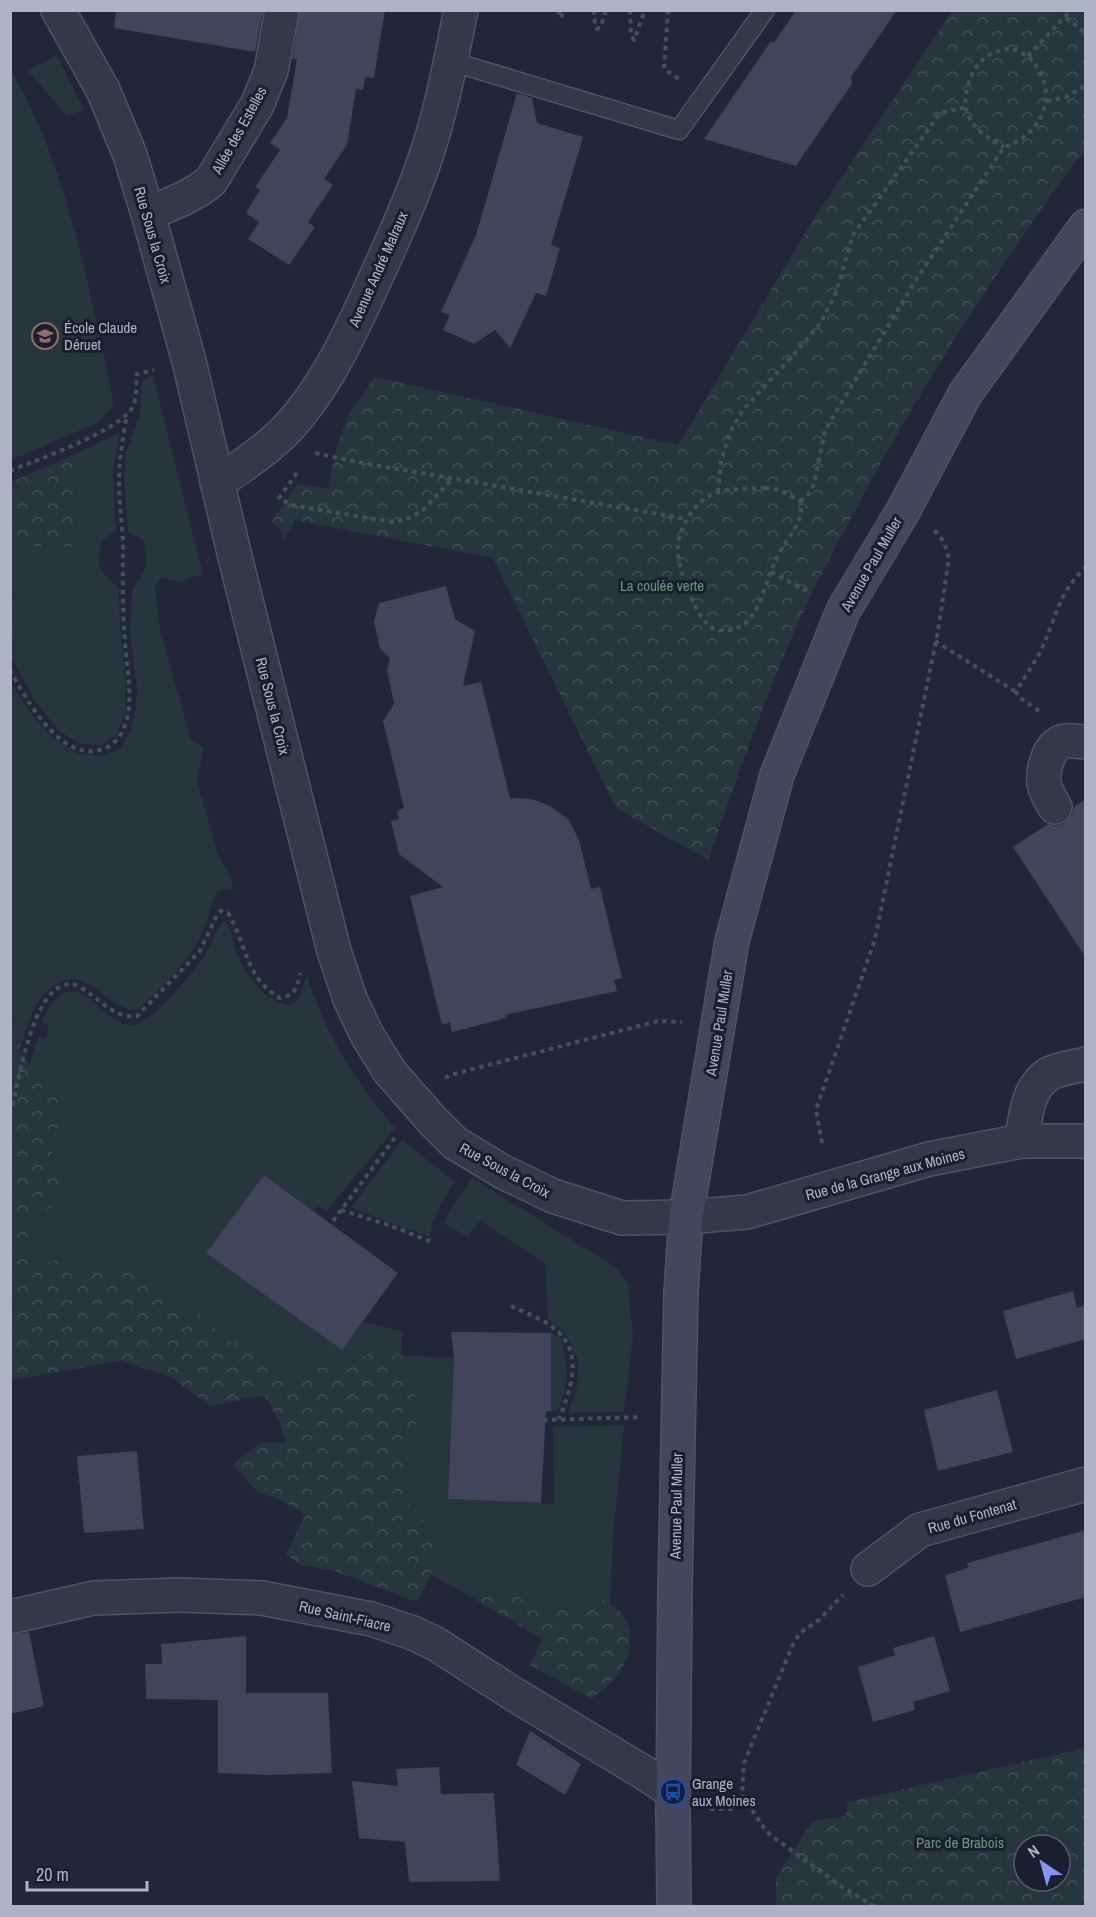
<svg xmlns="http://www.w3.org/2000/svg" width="1096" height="1917" font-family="'Archivo Narrow',sans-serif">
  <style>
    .grass { fill: #27353d }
    .forest { fill: url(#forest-crowns); fill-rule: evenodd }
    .building { fill: #41445a }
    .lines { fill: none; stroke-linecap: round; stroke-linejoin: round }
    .lane-casing { stroke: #505364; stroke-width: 21 }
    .street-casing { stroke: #505364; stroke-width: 36 }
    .secondary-casing { stroke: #505364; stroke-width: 36 }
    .path { stroke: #435159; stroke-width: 4; stroke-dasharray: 4.5 4.5; stroke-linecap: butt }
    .lane { stroke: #353849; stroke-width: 18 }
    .street { stroke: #353849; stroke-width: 33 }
    .secondary { stroke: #43465c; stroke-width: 33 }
    .labels { text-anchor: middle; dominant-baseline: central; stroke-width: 6; stroke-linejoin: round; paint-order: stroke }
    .street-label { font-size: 15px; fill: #b0b3c5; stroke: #1b1e2e }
    .poi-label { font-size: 15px; fill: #b0b3c5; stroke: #1b1e2e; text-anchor: start }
    .park-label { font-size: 15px; fill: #68957e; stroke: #1b1e2e }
  </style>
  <defs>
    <pattern id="forest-crowns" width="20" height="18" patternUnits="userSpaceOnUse" patternTransform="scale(1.5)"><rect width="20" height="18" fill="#27353d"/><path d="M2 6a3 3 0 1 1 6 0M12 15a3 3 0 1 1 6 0" fill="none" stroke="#445058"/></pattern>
  </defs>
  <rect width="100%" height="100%" fill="#222638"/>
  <!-- grass -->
  <g class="grass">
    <path d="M57,55L84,110L67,116L28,71Z"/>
    <path d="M10,68C51,138 73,218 91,297C99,333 107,368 114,405L97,423L11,460Z"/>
    <path d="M153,376L203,574L179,582L162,577L155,587L160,630L191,740L204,747L197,781L218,855L230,875L233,890L224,889L216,893C209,910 206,927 198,942C184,966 158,991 138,1010C106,1011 92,967 59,983C49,988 42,995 36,1005C32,1012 30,1020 27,1027L11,1018L10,681L32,715L53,738L76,753L101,756L120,749L130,732L135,714L137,690L130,631L132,588C147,573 149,561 143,540L128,532L124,478L125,457L140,413L141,382Z"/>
    <path d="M120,433L113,469L116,531C112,534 107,536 104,539C100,542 100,548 99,552C96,569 107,578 119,588L120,625L126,687L125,713L117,734L100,746L79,743L59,731L35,701L13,661L18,605L11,585V546L76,547L73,455Z"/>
    <path d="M223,921C232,925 231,936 234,945C243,972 259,998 288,1005L298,1000L307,975C324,1033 357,1083 395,1128L326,1212L319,1206L313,1211L264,1175L206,1253L342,1350L362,1322L402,1331L401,1355L454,1358L448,1499L554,1504L553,1427L624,1425L613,1538L610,1605L602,1599L574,1608L540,1611L515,1595L471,1597L431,1574L435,1566L432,1527L406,1504L407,1481L400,1440V1355L371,1353L347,1363L317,1368L291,1379L269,1380L265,1346L225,1341C202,1311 183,1307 152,1290C141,1284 131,1275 122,1268L83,1273L60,1258L28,1271L31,1245L32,1218L44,1214L59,1162L43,1141L63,1118L57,1098L30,1065L38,1036L45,1039L49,1024L42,1022C45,1013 50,1005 57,998C85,973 106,1029 133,1025C156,1021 196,969 208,950C213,940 216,929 223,921Z"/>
    <path d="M402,1140L455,1182C443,1200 433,1215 430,1237L351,1208Z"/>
    <path d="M472,1178L617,1268L628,1284L633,1336L624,1411L568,1413L577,1387L578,1360L564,1331L548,1320L545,1263L480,1221L468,1237L444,1223L448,1213Z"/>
    <path d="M551,1333L561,1338C569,1368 570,1381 558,1410L551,1411Z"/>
  </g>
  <!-- forest -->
  <g class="forest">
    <path d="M952,11H1085V153L1076,161C996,271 922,385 858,505C833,552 808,599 787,648C758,717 733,789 708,860L616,808L493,558L295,520L284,540L280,529L272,521L297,484L328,489L337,446L349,413L375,377L678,445L811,223Z"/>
    <path d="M73,455L76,547L11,546V482Z"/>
    <path d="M11,585L18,605L13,661L11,662Z"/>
    <path d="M11,1018L27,1027L19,1050L57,1098L63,1118L52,1136L44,1141L59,1162L66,1184C56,1203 52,1210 32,1218L31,1245L28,1270L60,1258L83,1273L121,1267L150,1289L183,1304L208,1321L225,1341L265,1346L270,1380L291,1379L317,1368L347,1363L371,1353L401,1355L412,1382L421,1421L400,1440L407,1481L406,1503L432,1527L435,1566L417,1602L335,1571L301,1565L286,1554L306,1514L276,1498L257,1492L233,1464L261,1443H286L278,1419L264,1395L210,1406L171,1377L121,1361L11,1380Z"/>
    <path d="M515,1595L540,1611L574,1608L602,1599C608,1604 621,1609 624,1616C642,1651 618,1680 591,1699L530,1665L543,1639L471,1597Z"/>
    <path d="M1085,1748V1906H776V1877L812,1822L846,1816L847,1802ZM1024,1845H1060V1881H1024Z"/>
  </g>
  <!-- building -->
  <g class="building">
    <path d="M116,10H263L255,52L114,28Z"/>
    <path d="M300,10H385L374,78L365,77L363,90L356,89L347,145L324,179L333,185L308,222L315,227L289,265L248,239L259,222L246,213L260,190L255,187L280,150L270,143L287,118L297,59H292Z"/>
    <path d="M796,10H897L851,77L852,84L796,166L704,139L771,41L774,43Z"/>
    <path d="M517,93L532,98L537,123L583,137L551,245L560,248L546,296L536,293L510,348L495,330L474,344L443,330L450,315L441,312L476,235Z"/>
    <path d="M446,586L455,619L475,631L463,686L481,682L510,798L532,799L550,806L569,820L579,840L591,889L600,887L622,978L614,980L617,991L505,1015L506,1018L452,1032L450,1022L442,1025L410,896L443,887L399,854L391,821L399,819L397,811L404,808L383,721L394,704L387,669L390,658L380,649L374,621L379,603Z"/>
    <path d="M1086,799V958L1013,847L1048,824L1056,826L1065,823L1072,815L1074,807Z"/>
    <path d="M264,1175L398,1273L342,1350L206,1253Z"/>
    <path d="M1073,1291L1077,1308L1086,1305V1339L1016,1359L1003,1311Z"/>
    <path d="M451,1332L551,1333V1411H546L541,1503L448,1499L454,1358Z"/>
    <path d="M997,1390L1013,1452L938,1471L924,1410Z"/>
    <path d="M137,1451L144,1529L84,1533L77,1456Z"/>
    <path d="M1086,1530V1597L960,1632L945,1575L968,1568L967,1563Z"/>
    <path d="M29,1632L44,1706L10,1714V1635Z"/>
    <path d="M246,1636V1693H328L332,1773L268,1775L218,1773V1700L146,1699L145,1664H162L161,1644Z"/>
    <path d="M934,1636L950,1691L913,1702L915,1710L873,1722L858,1667L895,1655L893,1648Z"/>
    <path d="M530,1731L581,1764L565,1795L516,1765Z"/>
    <path d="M439,1767L441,1794L494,1793L500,1881L409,1882L405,1842L359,1838L352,1781L398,1786L396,1769Z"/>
  </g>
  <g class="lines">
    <defs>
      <path id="lane" d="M450,61L679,130L765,10"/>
      <g id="street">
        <path d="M58,10L103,90L130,155L148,214L189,361L235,557L334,951L350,999L367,1035L390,1072L432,1120L455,1143L503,1172L553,1196L622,1218L686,1217L747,1212L929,1159L1022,1141H1086"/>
        <path d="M148,214C170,204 192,197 211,181L257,105L271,71L282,10"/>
        <path d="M217,483C242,466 265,451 286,430C324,390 349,336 372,286C391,244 411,201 426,156C442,109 451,59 461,10"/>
        <path d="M1055,807C1052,802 1048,796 1046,790C1040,777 1047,748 1061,742C1068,739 1078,742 1086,742"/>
        <path d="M1022,1141C1025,1119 1027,1087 1049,1074C1060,1068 1074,1067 1086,1064"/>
        <path d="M868,1569L920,1530L1086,1484"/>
        <path d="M10,1617L94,1598L180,1595L262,1598L371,1619L413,1633L436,1644L515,1695L643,1772L673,1792"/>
      </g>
      <path id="secondary" d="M674,1906L673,1809L675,1590L681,1292L686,1217L732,941L777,775L843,611L903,511L965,394L1086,226"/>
    </defs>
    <!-- lane casing -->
    <use href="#lane" class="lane-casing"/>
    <!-- street casing -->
    <use href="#street" class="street-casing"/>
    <!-- secondary casing -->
    <use href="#secondary" class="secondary-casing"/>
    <!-- path -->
    <g class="path">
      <path d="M558,10L561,18L564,10"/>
      <path d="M594,10L595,24L597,29L601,26L606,10"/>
      <path d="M630,10L631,35L634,40L645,10"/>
      <path d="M668,10L664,69L679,79"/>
      <path d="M1066,18L1086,33"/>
      <path d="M1028,56L1071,10"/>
      <path d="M1047,101L1066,97L1086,85"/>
      <path d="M315,453L363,463L687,519"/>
      <path d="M10,471C36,460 123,430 133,406C137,398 136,384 137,374L154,370"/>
      <path d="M297,473L279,498L291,505L393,522L412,517L424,509L453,478"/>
      <path d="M765,488L780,490L800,501C805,521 790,534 781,550C777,557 774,564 771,571C763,590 758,620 737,628C727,632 714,632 707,624C693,609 675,563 678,543C681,523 699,496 719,492C733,488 750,489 765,488Z"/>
      <path d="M718,492L721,462L730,432L743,410L804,343L821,322L835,295L853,235L940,113L967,107"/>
      <path d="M800,501L808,495L814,484L825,430L916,280L1004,147C1036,138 1058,102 1039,71C1036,66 1033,60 1028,56C1023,53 1016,51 1011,48C1004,50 995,51 989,55C970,66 958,102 971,121C979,133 991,139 1004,147"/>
      <path d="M771,572L811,593"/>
      <path d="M935,641L1016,692"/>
      <path d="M10,670C26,699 61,764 103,749C117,744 124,732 127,718C133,693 126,667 125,641C122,608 123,575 123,541C122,522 119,502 119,482C119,459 123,437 127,415"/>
      <path d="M1039,711L1019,697L1016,692C1024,677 1035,663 1042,648C1057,616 1058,593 1086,567"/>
      <path d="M445,1078L450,1075L658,1021L682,1022"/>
      <path d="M10,1114C19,1085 31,987 69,984C76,983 83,989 89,993C104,1004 118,1019 137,1016L200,951L217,915L221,911L228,913C247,945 245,978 280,998C294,996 298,987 300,973"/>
      <path d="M822,1143L816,1110L875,939L938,631L949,558L944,542L934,530"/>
      <path d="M341,1210L389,1225L434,1243"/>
      <path d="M333,1221L397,1135"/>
      <path d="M511,1306C522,1311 534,1316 545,1322C586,1346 573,1383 559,1419"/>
      <path d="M543,1420L641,1417"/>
      <path d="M742,1795L766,1831L773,1837L842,1887L874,1906"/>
      <path d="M710,1809H733L738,1806L742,1795L744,1763L793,1644L800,1633L819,1620L843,1595"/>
    </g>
    <!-- lane -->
    <use href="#lane" class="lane"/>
    <!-- street -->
    <use href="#street" class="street"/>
    <!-- secondary -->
    <use href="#secondary" class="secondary"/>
  </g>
  <!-- icons -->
  <defs>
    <symbol id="school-ring" viewBox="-11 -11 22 22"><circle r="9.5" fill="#1b1e2e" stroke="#8d6e63" stroke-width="1.5"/><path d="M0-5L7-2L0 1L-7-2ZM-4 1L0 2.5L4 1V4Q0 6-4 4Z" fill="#8d6e63"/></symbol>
    <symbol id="bus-ring" viewBox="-11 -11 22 22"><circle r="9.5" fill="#1b1e2e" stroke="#1a4fb4" stroke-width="1.5"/><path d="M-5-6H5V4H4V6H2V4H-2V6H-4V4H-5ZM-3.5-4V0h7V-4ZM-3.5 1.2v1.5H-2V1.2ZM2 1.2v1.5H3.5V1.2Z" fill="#1a4fb4"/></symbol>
  </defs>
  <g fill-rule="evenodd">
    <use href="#school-ring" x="30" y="321" width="30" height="30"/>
    <use href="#bus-ring" x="658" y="1777" width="30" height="30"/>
  </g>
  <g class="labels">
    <!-- street labels -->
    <g class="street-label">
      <text transform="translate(239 130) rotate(-61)">Allée des Estelles</text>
      <text transform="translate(153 235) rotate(74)">Rue Sous la Croix</text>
      <text transform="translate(378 269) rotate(-66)">Avenue André Malraux</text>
      <text transform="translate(871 564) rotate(-60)">Avenue Paul Muller</text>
      <text transform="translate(273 706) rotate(76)">Rue Sous la Croix</text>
      <text transform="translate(719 1023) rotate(-81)">Avenue Paul Muller</text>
      <text transform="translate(505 1170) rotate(28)">Rue Sous la Croix</text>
      <text transform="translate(885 1174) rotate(-15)">Rue de la Grange aux Moines</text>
      <text transform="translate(676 1506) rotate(-89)">Avenue Paul Muller</text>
      <text transform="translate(972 1516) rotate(-16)">Rue du Fontenat</text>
      <text transform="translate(345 1616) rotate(13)">Rue Saint-Fiacre</text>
    </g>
    <!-- poi labels -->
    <g class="poi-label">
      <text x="64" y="327">École Claude<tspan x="64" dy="17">Déruet</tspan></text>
      <text x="692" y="1783">Grange<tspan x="692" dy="17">aux Moines</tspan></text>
    </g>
    <!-- park labels -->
    <g class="park-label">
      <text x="662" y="585">La coulée verte</text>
      <text x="960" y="1842">Parc de Brabois</text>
    </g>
  </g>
  <!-- border -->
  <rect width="1096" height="1917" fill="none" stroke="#b0b3c5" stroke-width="24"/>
  <!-- north arrow -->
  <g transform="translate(1042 1863) rotate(324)"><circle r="28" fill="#1b1e2e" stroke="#575a6a" stroke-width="1.5"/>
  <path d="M0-4.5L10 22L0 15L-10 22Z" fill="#8694f4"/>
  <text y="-9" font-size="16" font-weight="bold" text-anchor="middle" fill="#b0b3c5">N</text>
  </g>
  <!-- scale -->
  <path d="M27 1881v9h120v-9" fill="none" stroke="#b0b3c5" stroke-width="3"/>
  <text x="36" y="1881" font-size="18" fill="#b0b3c5" stroke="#1b1e2e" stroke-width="4.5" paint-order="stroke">20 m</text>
</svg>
